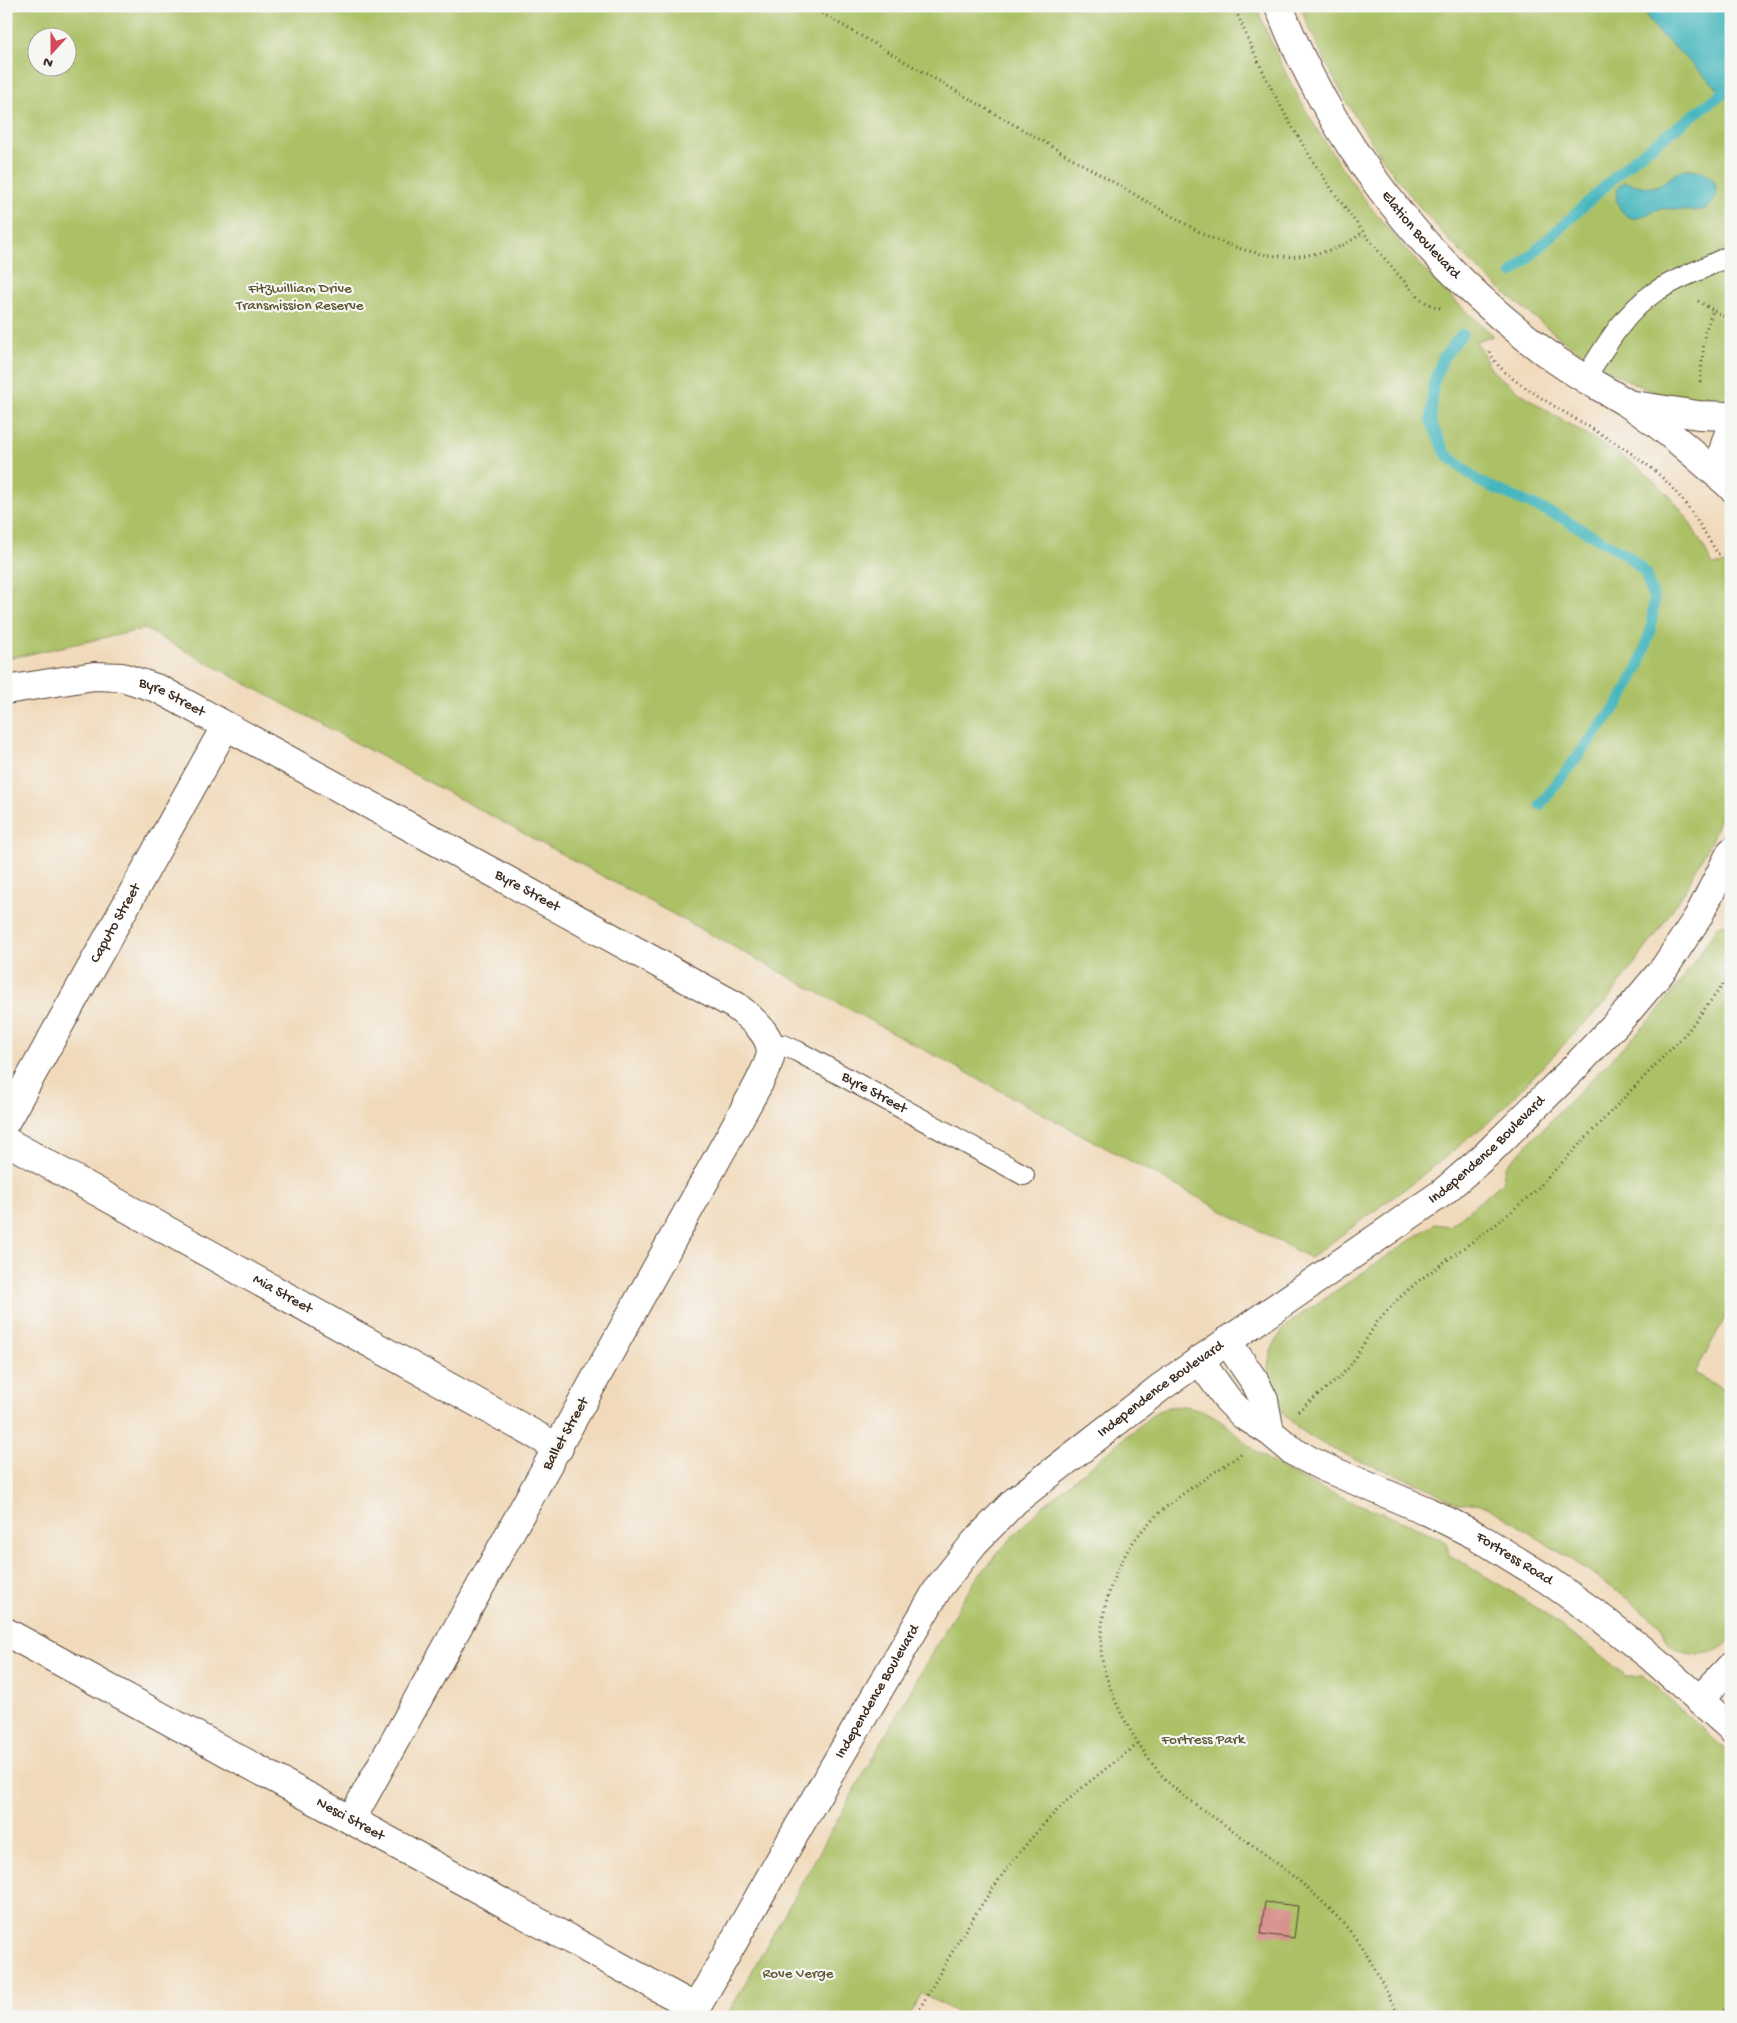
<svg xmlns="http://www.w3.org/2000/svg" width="1737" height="2023" font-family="'Gochi Hand',sans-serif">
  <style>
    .green { fill: #acc166; stroke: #747642; fill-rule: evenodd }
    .water { fill: #47b7be; stroke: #41706e }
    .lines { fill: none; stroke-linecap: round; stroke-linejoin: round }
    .stream { stroke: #47b7be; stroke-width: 11 }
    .building { fill: #d7918d }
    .lane-casing { stroke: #564436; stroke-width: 22 }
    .street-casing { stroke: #564436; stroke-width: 30 }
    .secondary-casing { stroke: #564436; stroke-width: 30 }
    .path { stroke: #564436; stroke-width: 3; stroke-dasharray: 1 4; stroke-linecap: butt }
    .lane { stroke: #fff; stroke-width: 20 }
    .street { stroke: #fff; stroke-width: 28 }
    .secondary { stroke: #fff; stroke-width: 28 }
    .labels { text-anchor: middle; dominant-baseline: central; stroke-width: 4.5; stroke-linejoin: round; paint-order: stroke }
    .street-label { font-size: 15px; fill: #3b2a1e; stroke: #f6f6f2 }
    .park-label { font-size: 15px; fill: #5d5734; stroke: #f6f6f2 }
  </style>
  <rect width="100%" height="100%" fill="#f6f6f2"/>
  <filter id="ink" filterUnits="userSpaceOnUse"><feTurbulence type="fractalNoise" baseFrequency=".02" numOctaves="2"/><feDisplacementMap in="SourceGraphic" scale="10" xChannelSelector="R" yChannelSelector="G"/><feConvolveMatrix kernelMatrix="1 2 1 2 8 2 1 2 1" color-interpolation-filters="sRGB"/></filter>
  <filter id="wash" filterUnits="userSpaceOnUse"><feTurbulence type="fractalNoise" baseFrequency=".0096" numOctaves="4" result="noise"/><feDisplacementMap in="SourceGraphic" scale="20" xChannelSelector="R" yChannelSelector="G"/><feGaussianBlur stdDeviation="1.12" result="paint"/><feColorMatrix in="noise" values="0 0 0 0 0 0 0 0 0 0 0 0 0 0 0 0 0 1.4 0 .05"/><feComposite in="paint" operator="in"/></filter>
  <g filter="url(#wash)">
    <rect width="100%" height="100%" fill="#f1dabb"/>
    <!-- green -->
    <g class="green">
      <path d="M6,6H1256C1306,135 1390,247 1494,336L1475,341C1484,350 1486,365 1495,373C1517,391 1542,408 1567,423C1604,446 1645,466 1674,501C1690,520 1701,543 1713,565L1731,564V790L1711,841L1685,890L1655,936L1609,998L1490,1121L1410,1185L1310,1258L145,629L6,659ZM38,38H68V68H38Z"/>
      <path d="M1300,6H1731V401C1663,410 1600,369 1549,329C1515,302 1483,275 1453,244C1387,176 1336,93 1300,6Z"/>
      <path d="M1731,922V1307L1695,1373L1731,1393V1640C1727,1643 1723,1647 1719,1649C1704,1657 1676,1656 1667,1641C1665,1638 1664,1634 1663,1630C1660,1625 1655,1621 1650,1617C1629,1599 1606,1583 1583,1568C1560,1552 1536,1537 1513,1522C1503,1516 1491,1508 1480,1504C1472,1501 1465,1506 1457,1503C1442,1497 1428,1487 1413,1481C1364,1461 1264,1436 1268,1368C1270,1345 1280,1331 1297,1317L1434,1224L1450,1226L1502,1183L1505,1167L1651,1019L1677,987L1718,926Z"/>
      <path d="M1184,1406C1222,1412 1230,1431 1257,1452C1314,1494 1384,1509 1446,1542L1449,1555C1512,1590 1571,1629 1626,1676L1643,1675L1731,1755V2017H964L922,1993L908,2017H726L953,1616L976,1579L1006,1544L1038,1510L1156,1412L1169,1407Z"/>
    </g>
    <!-- water -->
    <g class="water">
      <path d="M1640,6H1731V101L1657,31Z"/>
      <path d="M1685,169C1699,168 1719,176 1716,193C1712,222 1677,206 1660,209C1650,210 1642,220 1632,218C1617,214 1610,190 1624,182C1633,183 1643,188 1652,187C1665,185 1673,172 1685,169Z"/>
    </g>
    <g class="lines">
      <!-- stream -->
      <g class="stream">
        <path d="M1512,273L1634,159L1731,87"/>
        <path d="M1462,334L1443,358L1433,385L1431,422L1446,454L1478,481L1560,517L1627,555L1645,572L1654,600L1651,629L1639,666L1621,700L1540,805"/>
      </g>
    </g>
    <g id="blocks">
      <!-- building -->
      <path class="building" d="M1265,1902L1298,1906L1294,1938L1261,1934Z"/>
    </g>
  </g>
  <g filter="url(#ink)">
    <use href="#blocks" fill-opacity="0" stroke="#564436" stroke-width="1"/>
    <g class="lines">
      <defs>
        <g id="lane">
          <path d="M1585,379C1604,348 1624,313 1655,292C1678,277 1706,268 1731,255"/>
          <path id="s1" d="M770,1044L783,1045L797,1051L1024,1175"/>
        </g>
        <g id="street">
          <path id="s2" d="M6,690L94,676L122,677L159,689L736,1006C750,1018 775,1036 770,1057C768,1066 762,1075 759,1083L351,1820"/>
          <path id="s3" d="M6,1121L225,727"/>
          <path id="s4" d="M6,1141L559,1448"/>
          <path d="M1227,1341L1255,1382L1264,1400L1270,1432"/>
          <path id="s5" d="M1199,1360L1228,1400L1243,1415L1270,1432L1294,1452L1321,1466L1427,1511L1477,1536L1548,1580L1596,1614L1651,1657L1731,1728"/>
          <path id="s6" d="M6,1632L696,2008"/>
          <path d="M1700,1699L1731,1666"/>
        </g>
        <g id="secondary">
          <path id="s7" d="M1279,6C1329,137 1418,252 1528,339C1546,354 1567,368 1587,380C1601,388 1616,396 1630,405C1664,427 1696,456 1727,483"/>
          <path d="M1634,405L1698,415L1731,416"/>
          <path d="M1731,429C1722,448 1717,470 1731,487"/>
          <path id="s8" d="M691,2017L798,1828L939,1587L975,1542L1015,1501L1161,1387L1442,1193L1487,1154L1575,1067L1628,1011L1665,967L1698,917L1731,852"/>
        </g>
      </defs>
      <!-- lane casing -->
      <use href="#lane" class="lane-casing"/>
      <!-- street casing -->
      <use href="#street" class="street-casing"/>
      <!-- secondary casing -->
      <use href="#secondary" class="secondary-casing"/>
      <!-- path -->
      <g class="path">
        <path d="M809,6L1203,234C1249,255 1289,265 1339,247C1347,244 1355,238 1362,233"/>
        <path d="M1234,6C1280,120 1336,206 1418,297L1428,304L1443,309"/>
        <path d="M1698,301L1713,310"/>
        <path d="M1490,352C1498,371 1520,384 1537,395C1576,421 1620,442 1656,472C1682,494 1700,525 1718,554L1731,553"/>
        <path d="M1700,382L1705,332L1713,310L1731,320"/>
        <path d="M1298,1411L1338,1379L1350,1366L1377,1322L1398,1299L1417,1282L1499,1222L1534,1192L1687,1032L1731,974"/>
        <path d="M1241,1454C1208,1478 1167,1500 1141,1532C1115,1563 1100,1608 1101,1648C1102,1688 1141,1756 1170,1784C1192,1804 1219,1820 1243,1838C1281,1866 1323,1897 1353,1935C1372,1960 1385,1988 1399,2017"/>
        <path d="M915,2017C953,1949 992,1880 1045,1823C1072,1793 1106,1769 1138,1744"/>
        <path d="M1714,2017L1731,2002"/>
      </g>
      <!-- lane -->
      <use href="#lane" class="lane"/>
      <!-- street -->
      <use href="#street" class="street"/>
      <!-- secondary -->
      <use href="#secondary" class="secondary"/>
    </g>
  </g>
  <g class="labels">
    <!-- street labels -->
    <g class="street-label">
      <text stroke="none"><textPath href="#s7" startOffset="271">Elation Boulevard</textPath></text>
      <text stroke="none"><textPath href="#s2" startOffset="171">Byre Street</textPath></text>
      <text stroke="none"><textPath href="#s2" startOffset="576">Byre Street</textPath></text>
      <text stroke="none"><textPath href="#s3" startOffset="226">Caputo Street</textPath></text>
      <text stroke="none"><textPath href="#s1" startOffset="116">Byre Street</textPath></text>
      <text stroke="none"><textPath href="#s8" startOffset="1200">Independence Boulevard</textPath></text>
      <text stroke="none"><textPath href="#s4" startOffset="316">Mia Street</textPath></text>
      <text stroke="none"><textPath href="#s8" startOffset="795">Independence Boulevard</textPath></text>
      <text transform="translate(566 1434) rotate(-61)">Ballet Street</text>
      <text stroke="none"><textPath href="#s5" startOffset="379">Fortress Road</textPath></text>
      <text stroke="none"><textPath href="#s8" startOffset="375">Independence Boulevard</textPath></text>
      <text stroke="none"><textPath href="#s6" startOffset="392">Nesci Street</textPath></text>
    </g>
    <!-- park labels -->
    <g class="park-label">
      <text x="300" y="289">Fitzwilliam Drive<tspan x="300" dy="17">Transmission Reserve</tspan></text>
      <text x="1203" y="1740">Fortress Park</text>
      <text x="798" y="1974">Rove Verge</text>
    </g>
  </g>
  <!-- margin -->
  <rect width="1737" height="2023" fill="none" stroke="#f6f6f2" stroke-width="25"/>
  <!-- north arrow -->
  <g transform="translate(52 52) rotate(201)"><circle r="24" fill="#f6f6f2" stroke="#aba49d"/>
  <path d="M0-4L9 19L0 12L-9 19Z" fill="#d1495b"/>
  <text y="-8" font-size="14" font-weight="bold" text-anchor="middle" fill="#3b2a1e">N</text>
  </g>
</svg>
